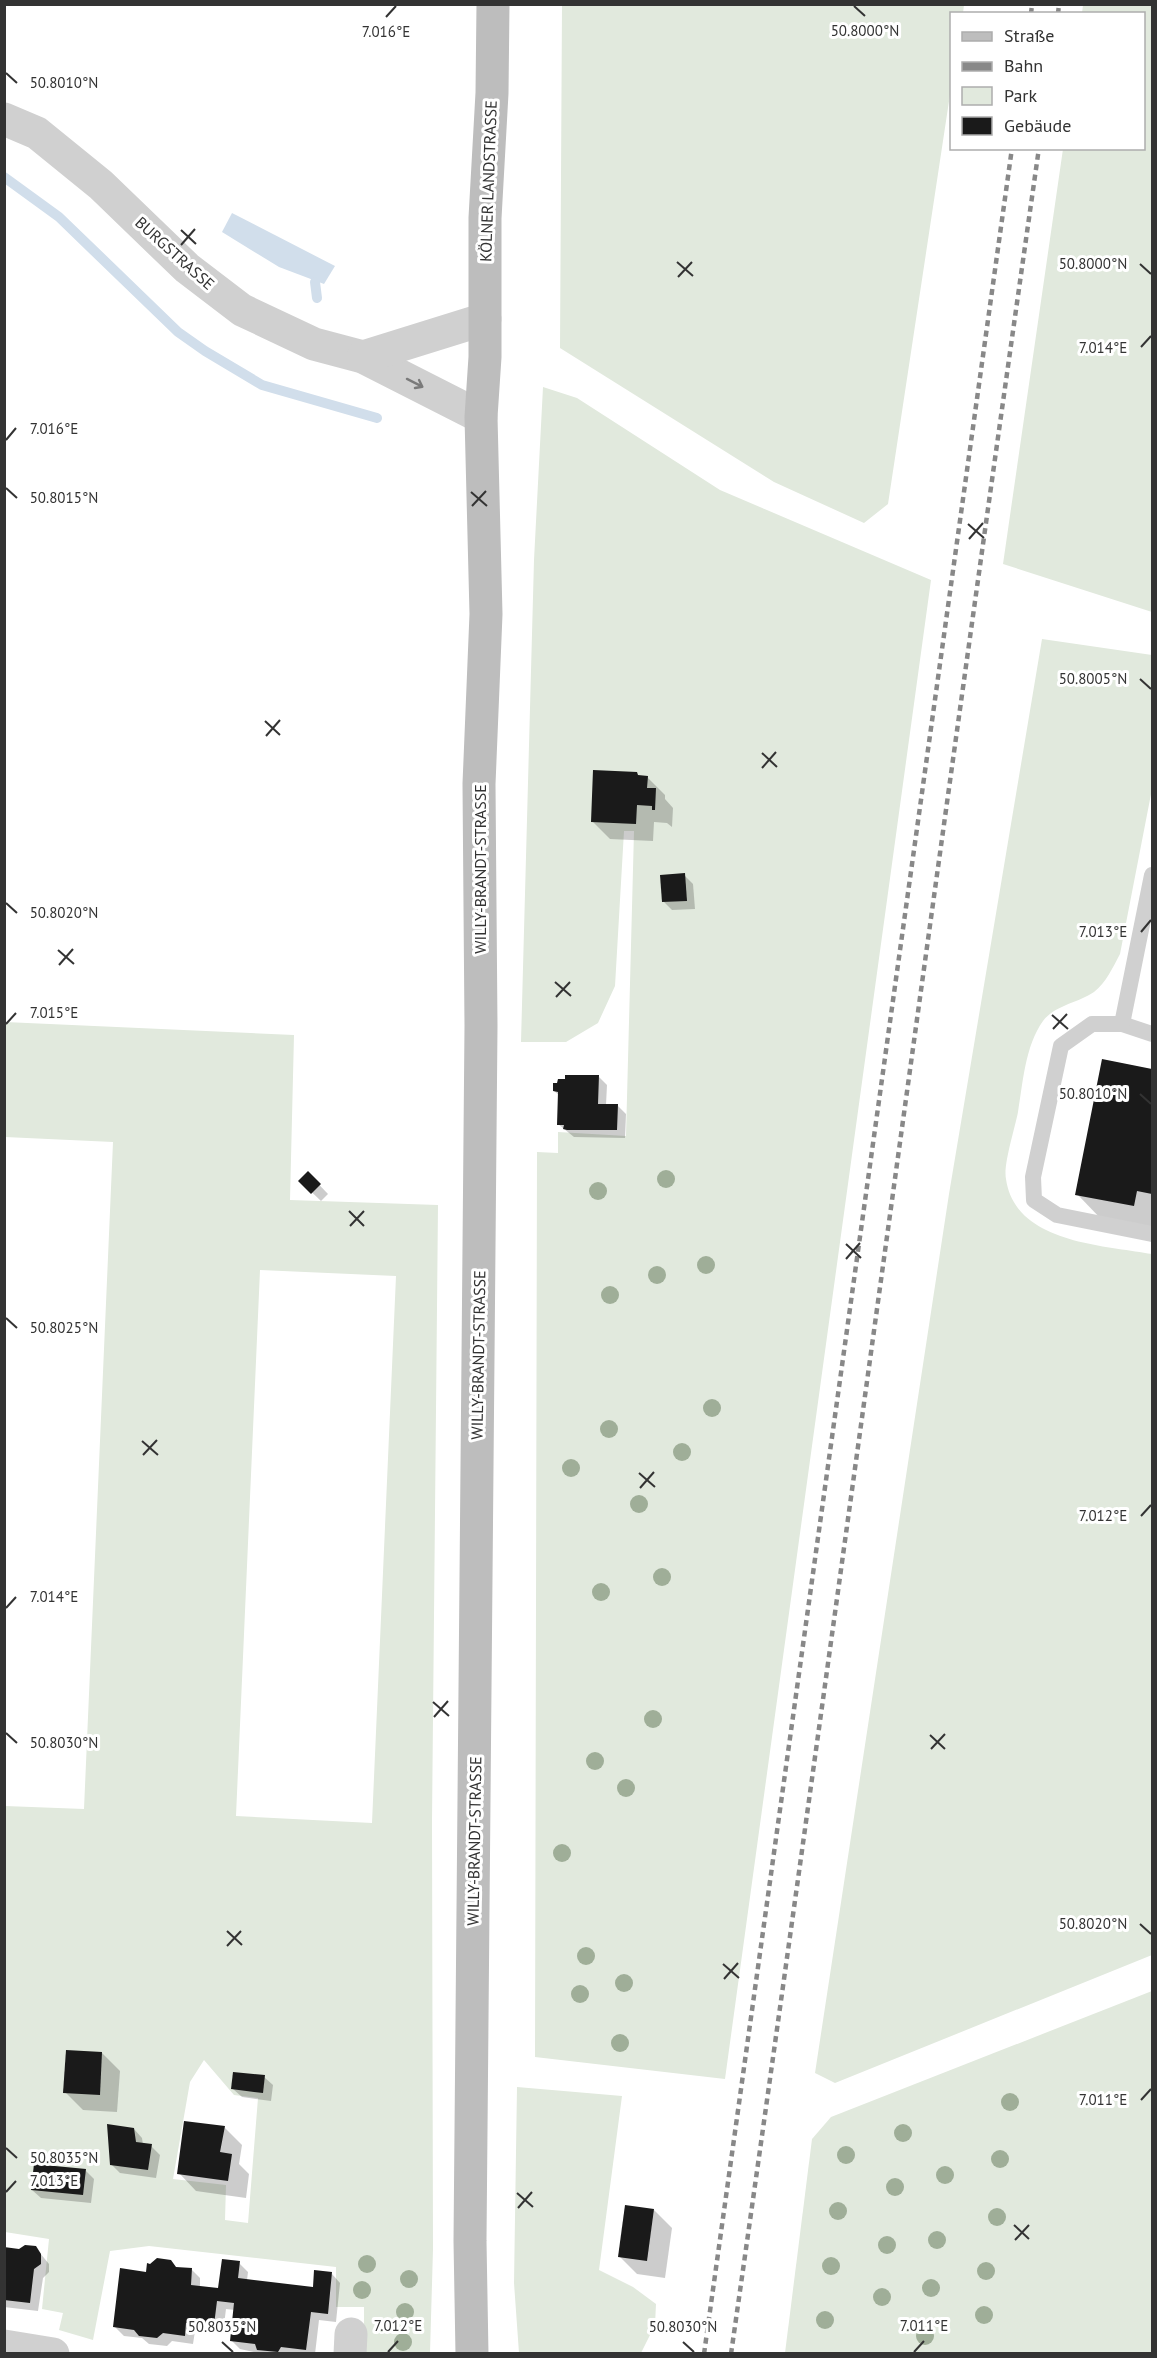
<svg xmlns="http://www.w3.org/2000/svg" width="1157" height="2358" font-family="'PT Sans',sans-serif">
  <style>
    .green { fill: #e1e9dd; fill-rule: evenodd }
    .water { fill: #d1deeb }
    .shadow { fill: #0003 }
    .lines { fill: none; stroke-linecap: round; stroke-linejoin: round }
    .stream { stroke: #d1deeb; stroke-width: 10 }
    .building { fill: #1a1a1a }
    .lane { stroke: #d0d0d0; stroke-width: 16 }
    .street { stroke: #d0d0d0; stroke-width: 33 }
    .secondary { stroke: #bdbdbd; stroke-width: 33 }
    .rail { stroke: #888; stroke-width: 4.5; stroke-dasharray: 6 4.5; stroke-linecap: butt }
    .tree { fill: #9fae98 }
    .oneway { stroke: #7a7a7a }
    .ticks { fill: none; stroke: #333; stroke-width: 2 }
    .labels { text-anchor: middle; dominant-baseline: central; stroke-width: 6; stroke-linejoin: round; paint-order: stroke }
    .street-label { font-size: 16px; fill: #333; stroke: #fff }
    .ticks-label { font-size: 15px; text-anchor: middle; fill: #333; stroke: #fff; stroke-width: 6; stroke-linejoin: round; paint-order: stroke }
  </style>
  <rect width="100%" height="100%" fill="#fff"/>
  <!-- green -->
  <g class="green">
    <path d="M562,5H964L963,13L952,14L951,88L888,504L864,523L774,482L560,348Z"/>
    <path d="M1083,5H1152V612L1003,564L1063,149L1144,148V14L1082,13Z"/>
    <path d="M543,387L577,398L720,490L931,580L725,2079L535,2057L537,1152L558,1153V1132L626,1136L634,831H624L615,986L598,1023L566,1042H521L534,560Z"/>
    <path d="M1042,639L1152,655V789L1120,954C1113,967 1106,983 1094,992C1078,1003 1055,1005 1043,1021C1025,1046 1023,1083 1018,1112C1015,1128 1003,1165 1006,1179C1015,1243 1103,1245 1152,1254V1955L835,2083L815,2073L949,1194Z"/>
    <path d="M5,1022L294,1035L290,1200L438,1205L432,1821L433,2249L430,2353H366L364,2346V2307H336V2267L149,2246L110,2251L93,2340L59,2330L63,2313L42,2309L49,2239L5,2232V1806L84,1809L113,1142L5,1137ZM260,1270L396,1276L372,1823L236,1816ZM204,2060L234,2095L258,2098L248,2223L225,2220L226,2185L173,2179L190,2082Z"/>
    <path d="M1152,1991V2353H785L812,2139L831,2117Z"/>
    <path d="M517,2087L622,2096L599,2270L633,2287L656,2304L655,2325L641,2353H519L514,2283Z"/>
  </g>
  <!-- water -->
  <path class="water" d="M232,213L335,266L324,284L279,267L222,232Z"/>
  <!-- shadow -->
  <g class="shadow">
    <path d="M640,777H647L665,795V799L673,808L672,827L667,823L654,822L653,841L610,839L592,821Z"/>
    <path d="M684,875L693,884L695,909L672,910L663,901Z"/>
    <path d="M1103,1061L1152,1071V1230L1103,1221L1077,1194Z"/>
    <path d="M599,1077L607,1085L606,1105H617L626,1114L625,1138L574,1137L558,1124L559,1095L554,1091Z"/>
    <path d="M308,1173L328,1194L321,1201L300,1181Z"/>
    <path d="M102,2053L120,2071L117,2112L83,2110L65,2092Z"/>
    <path d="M264,2077L273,2085L271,2101L242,2097L233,2089Z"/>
    <path d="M224,2127L242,2145L239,2164L249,2174L246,2198L196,2191L179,2173Z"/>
    <path d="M134,2129L142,2138L143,2145L151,2146L160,2155L156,2178L120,2173L111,2164Z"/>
    <path d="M85,2170L94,2179L91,2203L41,2198L32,2190Z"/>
    <path d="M654,2210L672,2228L665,2278L637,2274L619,2256Z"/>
    <path d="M35,2247L49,2264V2272L43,2278L38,2311L4,2307V2249L20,2251Z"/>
    <path d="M239,2263L248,2272L247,2280L314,2288L332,2274L340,2283L336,2322L319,2320L315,2354H263L240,2349L231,2340L235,2310L226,2309L223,2333L195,2331L193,2344L172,2341L167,2346L149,2344L142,2338L124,2336L115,2327L148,2273L176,2268L192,2270L200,2278V2288L220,2290Z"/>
  </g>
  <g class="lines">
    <!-- stream -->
    <g class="stream">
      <path d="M4,177L59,217L178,332L205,351L262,385L377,418"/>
      <path d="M315,282L317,298"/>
    </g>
  </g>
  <!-- building -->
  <g class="building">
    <path d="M593,770L637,772L638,775L648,776L647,788H656L655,810H652V806L637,805L636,824L591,822Z"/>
    <path d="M685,873L687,901L662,902L660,875Z"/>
    <path d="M1102,1059L1152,1069V1194L1137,1191L1134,1206L1075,1195Z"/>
    <path d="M565,1075H599L598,1104H618L617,1130H567L563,1129L564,1125H557L558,1092L553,1091V1083H557L558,1079H565Z"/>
    <path d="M308,1171L321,1184L311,1194L298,1181Z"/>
    <path d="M66,2050L102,2052L100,2095L63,2093Z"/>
    <path d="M233,2072L265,2075L263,2093L231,2089Z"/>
    <path d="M184,2121L225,2126L220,2152L232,2154L228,2181L177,2174Z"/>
    <path d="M107,2124L134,2128L136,2142L152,2144L148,2170L110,2165Z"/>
    <path d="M34,2164L86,2169L83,2195L31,2190Z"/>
    <path d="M625,2205L654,2209L647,2261L618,2257Z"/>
    <path d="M25,2245L36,2246L41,2254V2264L34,2269L30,2303L4,2300V2247L19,2249Z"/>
    <path d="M157,2258L171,2260L176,2267L192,2268L191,2285L218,2288L222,2259L240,2261L238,2278L313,2287L314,2270L332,2272L328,2314L311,2312L306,2350L281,2347L278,2352L257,2350L255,2344L230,2341L234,2303L217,2301L214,2325L186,2323L185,2336L163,2333L157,2338L139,2336L134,2330L113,2327L120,2268L146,2272L147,2263L150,2264Z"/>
  </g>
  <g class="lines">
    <!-- lane -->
    <g class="lane">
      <path d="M1152,875L1122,1024L1152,1034"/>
      <path d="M1122,1024H1092L1061,1046L1033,1177L1034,1200L1057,1215L1152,1234"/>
    </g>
    <!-- street -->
    <g class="street">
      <path d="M4,119L37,133L101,185L187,268L242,310L314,344L363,357L481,417"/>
      <path d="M363,357L485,319"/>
      <path d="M4,2346L53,2354"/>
      <path d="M350,2354L351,2334"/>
    </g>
    <!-- secondary -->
    <path class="secondary" d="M472,2354L470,2241L481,1026L479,784L486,614L481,417L485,357V218L492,93L493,4"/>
    <!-- rail -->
    <g class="rail">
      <path d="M1031,14L1032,4"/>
      <path d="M1058,14L1059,4"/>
      <path d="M704,2354L1012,148"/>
      <path d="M731,2354C836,1619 934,883 1039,148"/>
    </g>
  </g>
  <!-- trees -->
  <g class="tree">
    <circle cx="666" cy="1179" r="9"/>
    <circle cx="598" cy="1191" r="9"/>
    <circle cx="706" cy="1265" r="9"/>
    <circle cx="657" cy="1275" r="9"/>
    <circle cx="610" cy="1295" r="9"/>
    <circle cx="712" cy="1408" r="9"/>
    <circle cx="609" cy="1429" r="9"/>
    <circle cx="682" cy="1452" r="9"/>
    <circle cx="571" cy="1468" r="9"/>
    <circle cx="639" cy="1504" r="9"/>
    <circle cx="662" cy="1577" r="9"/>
    <circle cx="601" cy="1592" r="9"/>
    <circle cx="653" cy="1719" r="9"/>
    <circle cx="595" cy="1761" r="9"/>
    <circle cx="626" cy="1788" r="9"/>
    <circle cx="562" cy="1853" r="9"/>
    <circle cx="586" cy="1956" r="9"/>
    <circle cx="624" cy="1983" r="9"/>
    <circle cx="580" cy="1994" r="9"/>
    <circle cx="620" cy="2043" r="9"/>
    <circle cx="1010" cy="2102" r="9"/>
    <circle cx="903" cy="2133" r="9"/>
    <circle cx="846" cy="2155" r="9"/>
    <circle cx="1000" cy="2159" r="9"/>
    <circle cx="945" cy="2175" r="9"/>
    <circle cx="895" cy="2187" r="9"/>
    <circle cx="838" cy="2211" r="9"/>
    <circle cx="997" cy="2217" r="9"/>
    <circle cx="937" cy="2240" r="9"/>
    <circle cx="887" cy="2245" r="9"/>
    <circle cx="367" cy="2264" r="9"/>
    <circle cx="831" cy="2266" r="9"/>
    <circle cx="986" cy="2271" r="9"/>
    <circle cx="409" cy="2279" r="9"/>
    <circle cx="931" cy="2288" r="9"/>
    <circle cx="362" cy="2290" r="9"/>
    <circle cx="882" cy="2297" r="9"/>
    <circle cx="405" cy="2312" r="9"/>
    <circle cx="984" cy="2315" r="9"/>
    <circle cx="825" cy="2320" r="9"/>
    <circle cx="925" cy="2336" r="9"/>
    <circle cx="403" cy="2342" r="9"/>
  </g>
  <!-- one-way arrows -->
  <defs><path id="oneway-shaft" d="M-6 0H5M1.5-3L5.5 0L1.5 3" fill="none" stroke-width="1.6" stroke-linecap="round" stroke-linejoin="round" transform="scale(1.5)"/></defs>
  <use class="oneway" href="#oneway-shaft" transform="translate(415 383) rotate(27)"/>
  <!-- ticks -->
  <path class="ticks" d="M854,6L865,16M386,17L396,6M6,73L17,83M181,230L196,244M181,245L195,229M677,262L693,276M1140,264L1151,274M678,277L692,262M1141,347L1151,336M6,440L16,428M6,488L17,498M471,492L487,506M472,506L486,491M968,524L984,538M969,539L983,523M1140,679L1151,689M265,721L280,735M266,736L280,720M762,753L777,767M762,768L776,752M6,903L17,913M1141,932L1151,920M58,950L74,964M59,965L73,949M555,982L571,996M556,997L570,982M1052,1015L1068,1029M6,1024L16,1013M1053,1029L1067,1014M1140,1094L1151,1104M349,1211L364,1226M350,1226L364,1211M846,1244L861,1258M846,1259L860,1243M6,1318L17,1328M142,1441L158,1455M143,1455L157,1440M639,1473L655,1487M640,1488L654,1472M1141,1516L1151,1505M6,1608L16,1597M433,1702L449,1716M434,1717L448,1701M6,1733L17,1743M930,1735L945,1749M931,1749L945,1734M1140,1924L1151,1934M227,1931L242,1945M227,1946L241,1931M723,1964L739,1978M724,1979L738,1963M1141,2100L1151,2089M6,2148L17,2158M6,2192L16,2181M517,2193L533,2207M518,2208L532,2192M1014,2225L1029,2239M1015,2240L1029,2225M222,2342L233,2352M683,2342L694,2352M388,2352L398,2341M914,2352L924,2341"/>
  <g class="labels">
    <!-- street labels -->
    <g class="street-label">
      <text transform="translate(488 181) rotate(-88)">KÖLNER LANDSTRASSE</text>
      <text transform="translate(175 253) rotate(42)">BURGSTRASSE</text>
      <text transform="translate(480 869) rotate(-90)">WILLY-BRANDT-STRASSE</text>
      <text transform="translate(478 1355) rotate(-89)">WILLY-BRANDT-STRASSE</text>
      <text transform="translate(474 1841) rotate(-89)">WILLY-BRANDT-STRASSE</text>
    </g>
  </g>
  <g class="ticks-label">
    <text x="865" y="36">50.8000°N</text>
    <text x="386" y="37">7.016°E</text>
    <text x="64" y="88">50.8010°N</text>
    <text x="1093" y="269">50.8000°N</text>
    <text x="1103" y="353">7.014°E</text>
    <text x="54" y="434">7.016°E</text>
    <text x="64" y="503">50.8015°N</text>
    <text x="1093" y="684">50.8005°N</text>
    <text x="64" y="918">50.8020°N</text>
    <text x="1103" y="937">7.013°E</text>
    <text x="54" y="1018">7.015°E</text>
    <text x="1093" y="1099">50.8010°N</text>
    <text x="64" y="1333">50.8025°N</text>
    <text x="1103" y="1521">7.012°E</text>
    <text x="54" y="1602">7.014°E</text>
    <text x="64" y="1748">50.8030°N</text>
    <text x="1093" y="1929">50.8020°N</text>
    <text x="1103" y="2105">7.011°E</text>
    <text x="64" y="2163">50.8035°N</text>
    <text x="54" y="2186">7.013°E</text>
    <text x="398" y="2331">7.012°E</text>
    <text x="924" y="2331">7.011°E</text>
    <text x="222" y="2332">50.8035°N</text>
    <text x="683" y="2332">50.8030°N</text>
  </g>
  <!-- border -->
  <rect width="1157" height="2358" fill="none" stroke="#333333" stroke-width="12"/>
  <!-- legend -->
  <rect x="950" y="12" width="195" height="138" fill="#ffffff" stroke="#adadad" stroke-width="1.5"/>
  <rect x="962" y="32" width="30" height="9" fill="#bdbdbd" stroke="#adadad" stroke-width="1.5"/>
  <text x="1004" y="42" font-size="18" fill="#333333">Straße</text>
  <rect x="962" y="62" width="30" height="9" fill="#888888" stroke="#adadad" stroke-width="1.5"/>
  <text x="1004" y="72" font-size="18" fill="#333333">Bahn</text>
  <rect x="962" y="87" width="30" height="18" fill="#e1e9dd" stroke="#adadad" stroke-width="1.5"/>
  <text x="1004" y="102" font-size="18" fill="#333333">Park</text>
  <rect x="962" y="117" width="30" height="18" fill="#1a1a1a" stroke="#adadad" stroke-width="1.5"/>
  <text x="1004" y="132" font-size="18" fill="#333333">Gebäude</text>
</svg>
